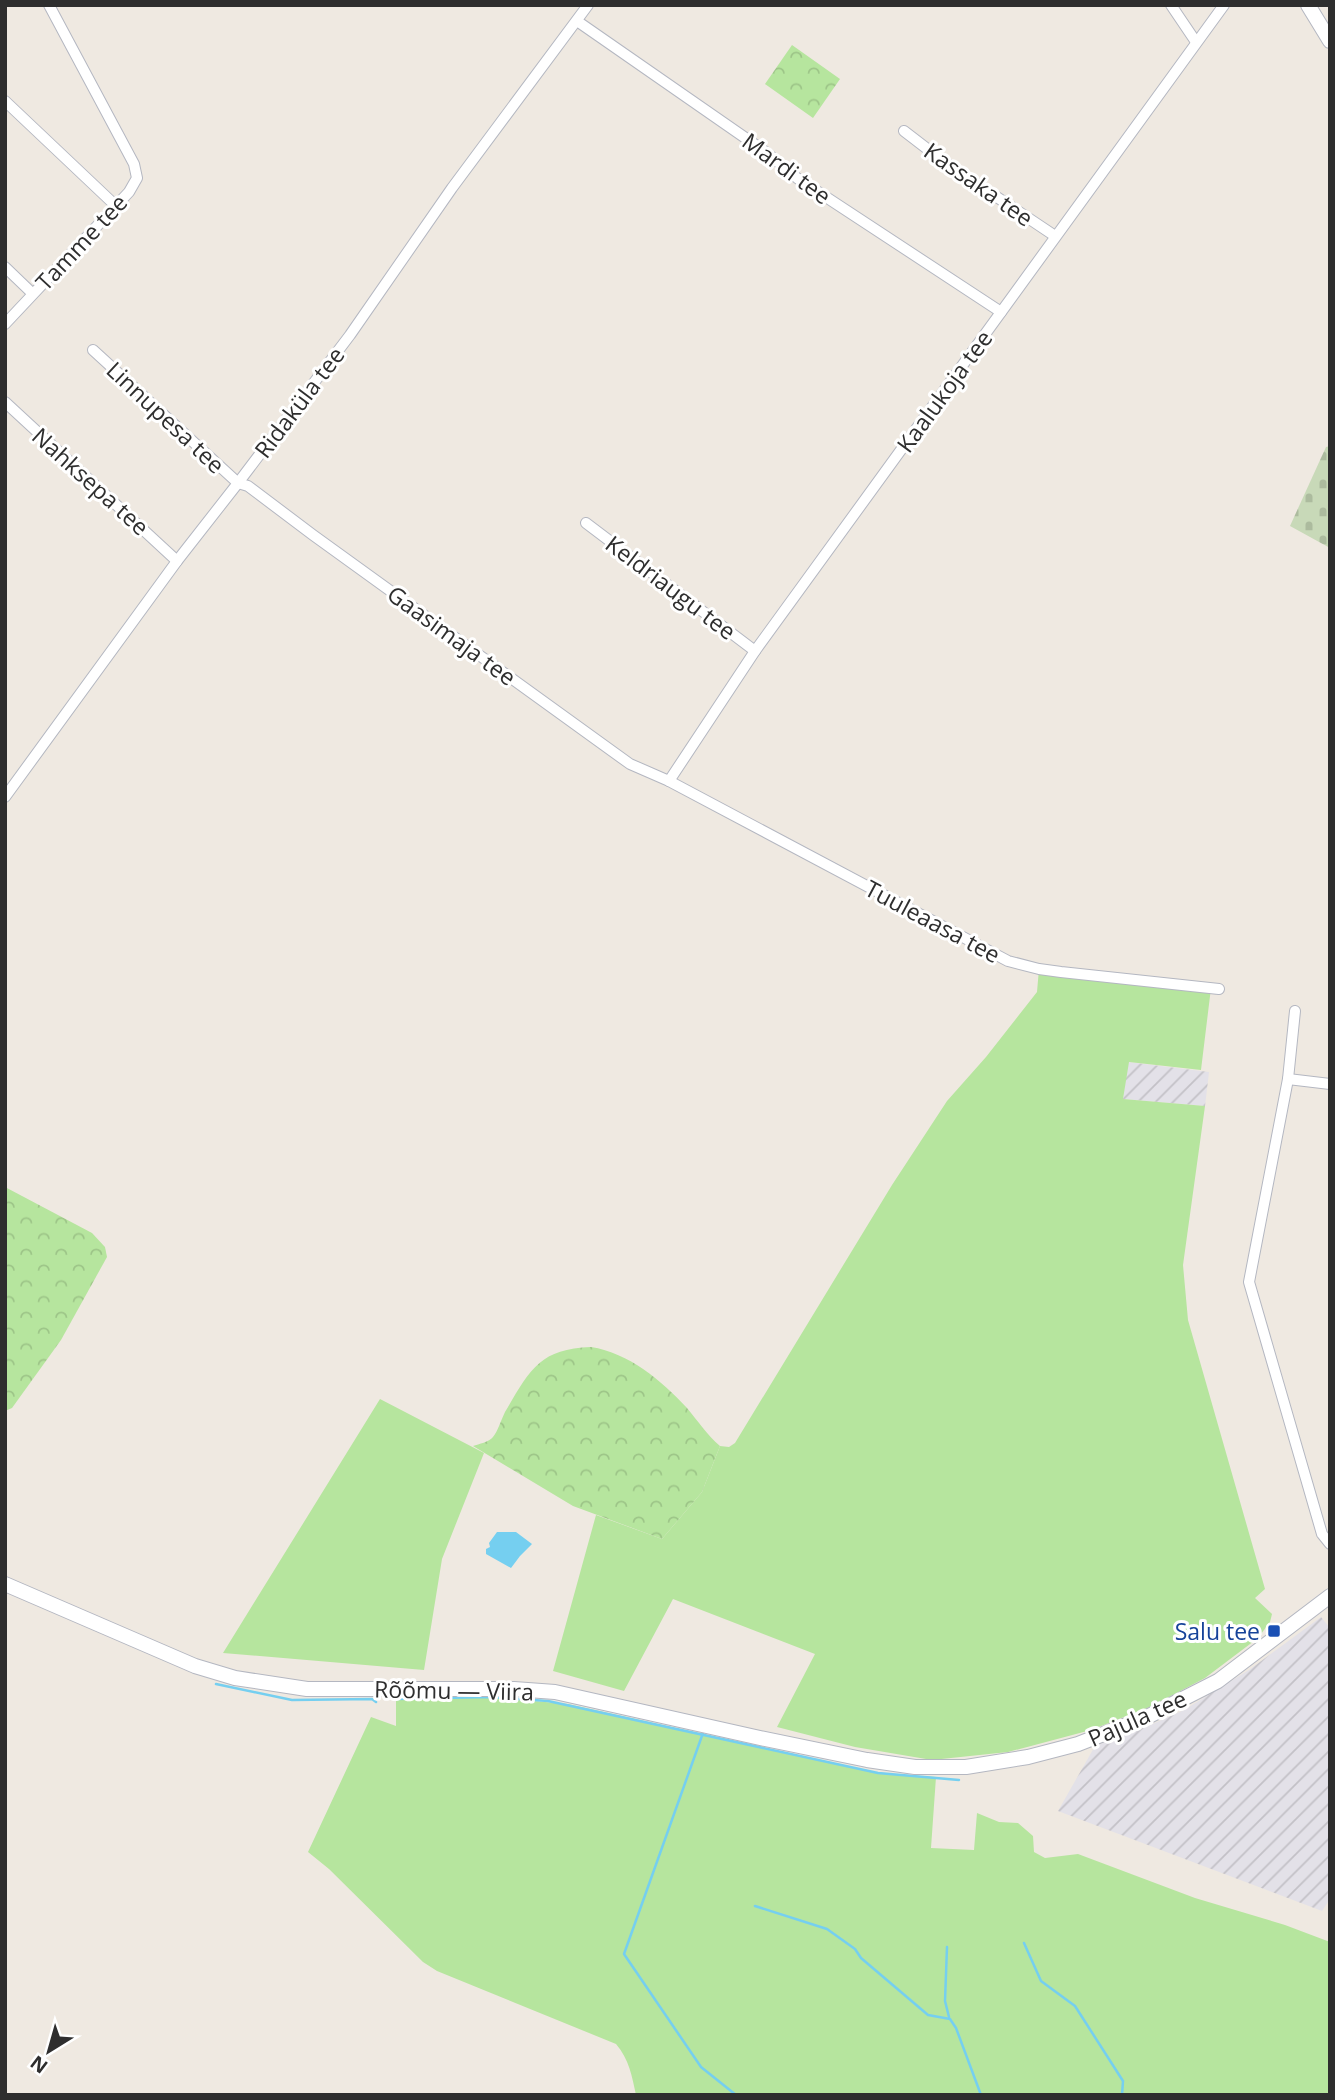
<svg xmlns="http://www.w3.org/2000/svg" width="1335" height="2100" font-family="'Open Sans',sans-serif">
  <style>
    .industrial { fill: url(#industrial-furrows) }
    .grass { fill: #b6e59e }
    .forest { fill: url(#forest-crowns) }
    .cemetery { fill: url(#cemetery-stones) }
    .water { fill: #75cff0 }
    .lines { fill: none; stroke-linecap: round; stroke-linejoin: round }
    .stream { stroke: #75cff0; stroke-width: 2.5 }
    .street-casing { stroke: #b4b7c1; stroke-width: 12 }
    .secondary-casing { stroke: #b4b7c1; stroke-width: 16 }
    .street { stroke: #fff; stroke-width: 10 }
    .secondary { stroke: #fff; stroke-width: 14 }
    .transit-dot { fill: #1a4fb4; stroke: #fff; stroke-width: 2.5 }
    .labels { text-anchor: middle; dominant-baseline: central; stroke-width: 6; stroke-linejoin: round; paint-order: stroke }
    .street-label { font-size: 23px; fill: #2e2e2e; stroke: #fff }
    .transit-label { font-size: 23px; fill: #164399; stroke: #fff; text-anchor: end }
  </style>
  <defs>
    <pattern id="industrial-furrows" width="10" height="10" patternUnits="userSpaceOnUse" patternTransform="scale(1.75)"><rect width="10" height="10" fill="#e3e1e8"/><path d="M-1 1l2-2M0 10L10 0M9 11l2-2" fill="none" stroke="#c3c1c7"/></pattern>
    <pattern id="forest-crowns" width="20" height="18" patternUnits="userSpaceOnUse" patternTransform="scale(1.75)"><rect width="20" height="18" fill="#b6e59e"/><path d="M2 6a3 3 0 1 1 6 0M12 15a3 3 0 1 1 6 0" fill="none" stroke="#9dc588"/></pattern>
    <pattern id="cemetery-stones" width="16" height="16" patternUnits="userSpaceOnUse" patternTransform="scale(1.75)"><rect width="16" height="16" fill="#c8d9b8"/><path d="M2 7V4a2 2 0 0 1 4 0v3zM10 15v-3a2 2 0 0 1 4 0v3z" fill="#acbb9e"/></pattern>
  </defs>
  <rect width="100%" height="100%" fill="#efe9e1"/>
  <!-- industrial -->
  <g class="industrial">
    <path d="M1128,1062L1209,1072L1205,1106L1123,1099Z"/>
    <path d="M1321,1617L1330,1628V1899L1322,1911L1058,1811L1095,1746L1148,1726L1184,1710L1249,1670Z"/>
  </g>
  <!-- grass -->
  <g class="grass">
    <path d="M1039,969L1211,988L1201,1070L1129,1062L1123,1099L1205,1106L1183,1265L1188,1320L1265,1589L1255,1598L1272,1614L1270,1622L1258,1638L1205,1678L1152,1706L1091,1730L1008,1752L932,1760L855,1747L777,1727L815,1654L673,1599L624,1691L553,1671L596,1515L662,1539L702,1492L720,1446L729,1447L735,1443L892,1185L947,1101L986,1057L1037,992Z"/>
    <path d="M380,1399L484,1453L442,1559L424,1670L223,1653Z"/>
    <path d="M489,1697L568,1704L878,1773L936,1777L931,1848L974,1850L977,1813L999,1822L1018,1823L1033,1836L1034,1852L1045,1858L1078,1854L1195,1898L1285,1925L1330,1942V2095H636C632,2076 629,2059 616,2044L437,1971L423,1962L329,1869L308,1852L371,1717L396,1726V1699Z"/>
  </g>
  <!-- forest -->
  <g class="forest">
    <path d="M792,45L840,79L813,118L765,84Z"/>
    <path d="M5,1187L92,1233L105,1247L107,1257L61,1340L12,1408L5,1411Z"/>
    <path d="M591,1347C629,1353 661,1380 687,1408C698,1421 707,1435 720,1446L702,1492L662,1539L573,1506L473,1446C479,1444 489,1442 493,1437C498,1431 501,1420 505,1412C530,1370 539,1349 591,1347Z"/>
  </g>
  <!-- cemetery -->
  <path class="cemetery" d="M1330,446V548L1290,526L1326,447Z"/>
  <!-- water -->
  <path class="water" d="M497,1532H516L532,1544L520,1556L511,1568L486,1554V1549L490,1547L489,1543Z"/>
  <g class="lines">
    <!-- stream -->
    <g class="stream">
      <path d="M216,1684L292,1700L372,1699L376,1702"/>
      <path d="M396,1699L489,1697L548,1701L878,1773L959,1780"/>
      <path d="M703,1733L624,1954L701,2067L736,2095"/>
      <path d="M755,1906L827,1929L855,1949L861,1958L928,2015L950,2019L956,2028L981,2095"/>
      <path d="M1024,1943L1041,1981L1075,2006L1123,2081L1122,2095"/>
      <path d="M947,1947L945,2001L949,2017"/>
    </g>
    <defs>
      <g id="street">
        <path d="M1171,5L1196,42"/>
        <path d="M577,21L767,153L797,178L1001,312"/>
        <path d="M5,101L116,206"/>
        <path d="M904,131L943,161L1055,236"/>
        <path d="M5,267L32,293"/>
        <path d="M5,324L129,192L137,178L134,164L49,5"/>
        <path d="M93,350L238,483L248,486L313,535L630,764L669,781L1008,961L1039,969L1061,972L1219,989"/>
        <path d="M5,402L177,561"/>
        <path d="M586,523L755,651"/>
        <path d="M669,781L755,651L1224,5"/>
        <path d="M5,797L177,561L238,483L350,335L452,188L588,5"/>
        <path d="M1295,1011L1288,1079L1249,1282L1322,1534L1330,1544"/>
        <path d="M1288,1079L1330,1084"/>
      </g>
      <g id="secondary">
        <path d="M1308,5L1330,41"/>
        <path d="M5,1584L195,1666L235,1678L307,1689H514L555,1692L760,1738L867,1760L915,1767H966L1028,1757L1078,1744L1147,1717L1218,1681L1330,1596"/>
      </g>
    </defs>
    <!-- street casing -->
    <use href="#street" class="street-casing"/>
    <!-- secondary casing -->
    <use href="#secondary" class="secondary-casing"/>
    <!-- street -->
    <use href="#street" class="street"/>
    <!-- secondary -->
    <use href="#secondary" class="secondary"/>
  </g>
  <!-- markers -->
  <rect class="transit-dot" x="1267" y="1624" width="14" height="14" rx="3.5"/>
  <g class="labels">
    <!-- street labels -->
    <g class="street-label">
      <text transform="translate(787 168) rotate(36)">Mardi tee</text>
      <text transform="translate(979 184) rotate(35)">Kassaka tee</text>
      <text transform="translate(81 242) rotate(-47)">Tamme tee</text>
      <text transform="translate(944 391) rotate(-54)">Kaalukoja tee</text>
      <text transform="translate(299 402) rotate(-53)">Ridaküla tee</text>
      <text transform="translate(166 417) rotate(43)">Linnupesa tee</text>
      <text transform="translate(91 481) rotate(42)">Nahksepa tee</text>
      <text transform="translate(671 587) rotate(37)">Keldriaugu tee</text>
      <text transform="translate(452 635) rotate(36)">Gaasimaja tee</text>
      <text transform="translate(933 921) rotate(28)">Tuuleaasa tee</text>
      <text transform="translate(454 1690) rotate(1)">Rõõmu — Viira</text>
      <text transform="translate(1137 1718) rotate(-24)">Pajula tee</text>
    </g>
    <!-- transit labels -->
    <g class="transit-label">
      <text x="1260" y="1631">Salu tee</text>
    </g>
  </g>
  <!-- border -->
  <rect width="1335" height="2100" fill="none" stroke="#2e2e2e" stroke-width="14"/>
  <!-- north arrow -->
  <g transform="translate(49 2051) rotate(217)" stroke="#ffffff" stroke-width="5" paint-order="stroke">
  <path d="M0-5L12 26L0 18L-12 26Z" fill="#2e2e2e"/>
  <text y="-10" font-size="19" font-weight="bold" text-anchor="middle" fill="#2e2e2e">N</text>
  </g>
</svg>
